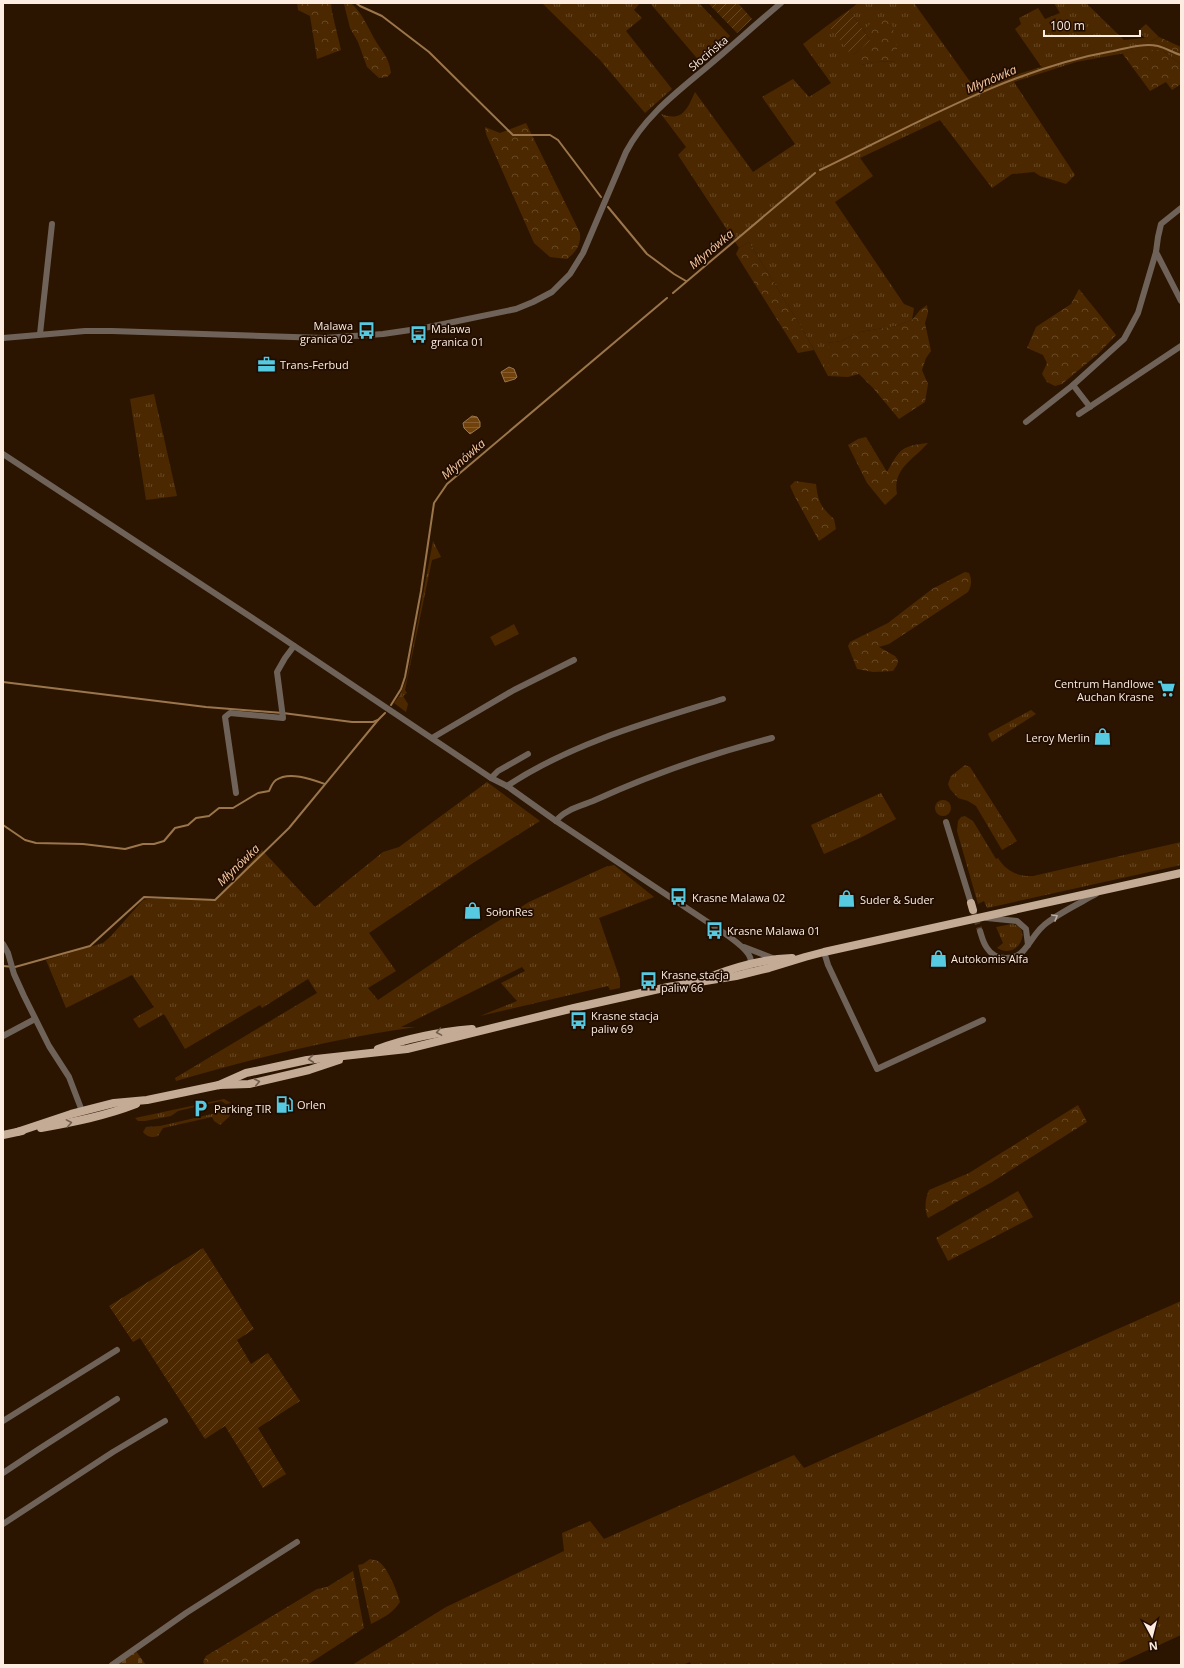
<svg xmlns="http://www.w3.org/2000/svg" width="1184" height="1668" font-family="'Open Sans',sans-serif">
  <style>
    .grass { fill: url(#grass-tufts) }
    .forest { fill: url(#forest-crowns) }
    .cemetery { fill: url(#cemetery-stones) }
    .garden { fill: url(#garden-furrows) }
    .pitch { fill: #4c2800 }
    .water { fill: url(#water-rules); stroke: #9b754b }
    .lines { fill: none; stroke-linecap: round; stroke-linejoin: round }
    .stream { stroke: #9b754b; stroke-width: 2 }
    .minor-tunnel { stroke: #4a3522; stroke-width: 6; stroke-dasharray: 6 3; stroke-linecap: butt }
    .minor { stroke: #6f6359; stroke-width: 6 }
    .major { stroke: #c4ab96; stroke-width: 8 }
    .oneway { stroke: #bdafa3 }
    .oneway2 { stroke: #725c4b }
    .labels { text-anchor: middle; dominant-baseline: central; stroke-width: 3.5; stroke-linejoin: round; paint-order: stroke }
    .street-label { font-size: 11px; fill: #fcede0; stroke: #210c00 }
    .poi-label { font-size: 11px; fill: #fcede0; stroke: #210c00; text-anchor: start }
    .water-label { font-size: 12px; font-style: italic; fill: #f7c9a2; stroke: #210c00 }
  </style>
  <defs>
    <pattern id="grass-tufts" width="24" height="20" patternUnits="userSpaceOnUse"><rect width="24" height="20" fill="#4c2800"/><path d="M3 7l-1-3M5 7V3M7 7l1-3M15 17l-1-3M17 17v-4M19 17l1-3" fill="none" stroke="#674825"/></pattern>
    <pattern id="forest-crowns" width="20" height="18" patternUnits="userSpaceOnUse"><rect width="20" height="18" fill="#4c2800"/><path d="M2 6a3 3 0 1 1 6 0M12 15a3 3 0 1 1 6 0" fill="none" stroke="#674825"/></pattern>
    <pattern id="cemetery-stones" width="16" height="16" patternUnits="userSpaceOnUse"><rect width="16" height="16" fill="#4c2800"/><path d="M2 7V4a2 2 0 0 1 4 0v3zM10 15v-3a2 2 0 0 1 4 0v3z" fill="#674825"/></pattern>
    <pattern id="garden-furrows" width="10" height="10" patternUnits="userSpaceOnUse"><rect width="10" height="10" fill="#4c2800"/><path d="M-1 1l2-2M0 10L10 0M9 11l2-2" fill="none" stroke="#674825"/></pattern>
    <pattern id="water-rules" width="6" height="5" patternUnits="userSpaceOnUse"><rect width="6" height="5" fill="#71410b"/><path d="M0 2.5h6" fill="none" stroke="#865d2e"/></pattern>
  </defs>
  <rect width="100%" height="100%" fill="#2b1501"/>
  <!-- grass -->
  <g class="grass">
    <path d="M542,3H640L634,10L642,18L626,31L672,89L645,113L600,60Z"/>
    <path d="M650,3H699L730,36L701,63Z"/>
    <path d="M858,3H914L976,90L1006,78L1011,85L1014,82L1075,175L1066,184L1040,176L1034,172L1012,174L992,188L940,120L860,158L873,176L835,202L904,304L914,308L912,320L896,326L860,332L841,341L828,343V376L806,335L749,242L739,248L678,155L686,147L661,114C682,122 687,110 695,92L753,172L795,144L762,97L793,79L809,97L831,83L803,44L828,25L862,65L874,62L897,61L876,18L864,31L849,10Z"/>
    <path d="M1054,3L1077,4L1086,3L1124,40L1145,38L1138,31L1146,24L1159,37L1151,41L1162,50L1181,55V64L1162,50H1141L1076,62L1045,72L1015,29L1021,24L1019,18L1038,8L1045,19L1060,13Z"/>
    <path d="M154,394L177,496L146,500L130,399Z"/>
    <path d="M433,541L441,557L432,560L405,690L407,693L403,696L408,704L406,712L394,703L400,695L407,678Z"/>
    <path d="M1031,710L1036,714L992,742L988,734L989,733Z"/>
    <path d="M965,765L970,767L1017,841L1002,850L976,806L968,801L958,798L950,789L948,784L951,776Z"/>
    <path d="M487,782L540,821L473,863L369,933L396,971L368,988L378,1000L464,942L529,902L605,867L614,865L654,897L599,918L620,979V988L610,990L608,986L480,1016L517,1001L501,983L525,971L522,967L401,1027H416C336,1038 254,1058 176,1081L175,1078L317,993L308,979L262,1008L260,1005L185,1049L164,1014L139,1028L133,1019L154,1007L132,975L66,1008L46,960L103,943L111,936L143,900L148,899H215L220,896L262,850L315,907L383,852L399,847Z"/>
    <path d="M881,793L896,819L860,838L824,854L811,825Z"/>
    <circle cx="943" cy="808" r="8"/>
    <path d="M965,816L973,821L996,859L998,858C1006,871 1018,877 1033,876L1181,842V865L987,908L984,901L978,904L957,831L958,821L961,817Z"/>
    <path d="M1012,924C1033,927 1019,961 997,948L1003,943L996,927Z"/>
    <path d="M224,1099L231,1103L226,1104L221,1101L178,1111L171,1116L145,1121H138L135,1118Z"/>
    <path d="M225,1111L229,1113L230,1116L220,1125L214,1121L212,1117L163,1128L158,1136C152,1138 147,1137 143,1132L146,1127L160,1126Z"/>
    <path d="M1181,1301V1635L1115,1665H691L690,1662L683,1665H352L446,1607L564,1551L562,1533L590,1521L604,1539L794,1455L804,1468Z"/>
  </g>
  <!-- forest -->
  <g class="forest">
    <path d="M297,3H331L332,12L341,50L317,59L310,16L298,10Z"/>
    <path d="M351,3C363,14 367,26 375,40C382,52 389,57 391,73L387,77L379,78L367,67L358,42L350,28L344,4Z"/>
    <path d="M876,17L891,19L897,49V61L874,62L862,65L852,56L870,41L864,31Z"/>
    <path d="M1159,37L1181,47V55L1163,51L1181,64V84L1172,90L1166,82L1150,91L1122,53L1141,50H1161L1150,42Z"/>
    <path d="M1041,67L1045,72L1014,82L1011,86L1006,78Z"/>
    <path d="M526,123L580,233C581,245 576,252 567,259L550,257L534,243L486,134L485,127L500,133Z"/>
    <path d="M749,242L806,335L814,350L798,353L736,254L739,248Z"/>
    <path d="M1079,289L1116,335L1098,354L1062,384L1055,386L1047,382L1042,374L1047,363L1043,355L1027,348L1036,327L1071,304Z"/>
    <path d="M927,305L928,313L925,323L931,351L926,358L922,370L928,384L925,402L899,419L873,388L859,374L848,377L828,376V343L841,341L860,332L896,326L912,320L920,310Z"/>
    <path d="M866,437L887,472C900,449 901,446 928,443C913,460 892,469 897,494L885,505L867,483L848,445L858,439Z"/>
    <path d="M795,481L816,484C818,502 821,507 834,519L836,529L819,541L795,497L790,486Z"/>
    <path d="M965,572L969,573C972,580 972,585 968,592L889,644L879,647L895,656L898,660L897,665L893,671L873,672L857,669L848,646L850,642L888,623L932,589Z"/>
    <path d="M1078,1105L1087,1122L992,1182L928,1218C924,1209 925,1199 929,1190L969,1173Z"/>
    <path d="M1018,1191L1033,1217L948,1261L936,1238Z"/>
    <path d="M370,1559C372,1560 377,1560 379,1562C388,1568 397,1591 400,1602C393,1613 383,1618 371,1624L358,1565L363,1564Z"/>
    <path d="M353,1571L364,1628L307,1665H205L203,1662L206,1656L317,1589L327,1587Z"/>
  </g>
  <!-- cemetery -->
  <path class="cemetery" d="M136,1651L146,1665H116Z"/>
  <!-- garden -->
  <g class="garden">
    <path d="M708,3H738L752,19L737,33Z"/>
    <path d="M849,10L864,31L870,41L852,56L828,25Z"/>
    <path d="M203,1248L254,1329L237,1340L251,1364L268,1353L300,1401L258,1428L286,1474L263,1488L225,1426L205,1439L140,1338L133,1342L109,1306Z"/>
  </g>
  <!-- pitch -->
  <path class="pitch" d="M514,624L519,634L495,646L490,637Z"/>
  <!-- water -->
  <g class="water">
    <path d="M509,367L514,369L517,377L515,379L505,382L501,372Z"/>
    <path d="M472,416L477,417L480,422V427L470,434L464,428L463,423Z"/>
  </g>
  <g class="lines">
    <!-- stream -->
    <g class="stream">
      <path d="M356,3L360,6L382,16L429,52L513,135H550L558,140L601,197"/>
      <path d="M820,170C914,125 1010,69 1113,51C1127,48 1144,43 1158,46C1166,48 1173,53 1181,55"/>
      <path d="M608,207L647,254L674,274L686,281"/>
      <path d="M673,293L815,173"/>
      <path d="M3,682L206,707L283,713L352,722H373L378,720L385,713"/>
      <path d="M391,705L401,689L405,677L421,591L434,503L447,484L667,298"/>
      <path d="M3,825L25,840L36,843L83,844L125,849L143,844H154L164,841L175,828L188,825L196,818L209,816L219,808H233L258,793L269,791C271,787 272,783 276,780C289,771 311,779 325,784"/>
      <path d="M3,966L15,967L90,946L144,897L215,900L289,828L378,720"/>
    </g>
    <!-- minor-tunnel -->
    <path class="minor-tunnel" d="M973,910L980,931"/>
    <!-- minor -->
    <g class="minor">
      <path d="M1156,252L1181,301"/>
      <path d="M40,334L52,224"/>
      <path d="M3,338L85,331H112L324,338L383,334L424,328L516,309L533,302L552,292L570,274L583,253L626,152C645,116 676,93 707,67C732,46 756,24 781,3"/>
      <path d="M1073,385L1090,407"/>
      <path d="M1079,414L1181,346"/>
      <path d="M1026,422L1073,385L1124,339L1138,313L1156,252L1158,237L1161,224L1181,208"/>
      <path d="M3,454L269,629L491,778L507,786L556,821L727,935C739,944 764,960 743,974"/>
      <path d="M432,738L514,690L574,660"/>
      <path d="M491,778L498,771L528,754"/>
      <path d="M507,786C572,743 648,722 723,699"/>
      <path d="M236,793L225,717L230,713L283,718L277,672L285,658L294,646"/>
      <path d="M556,821C564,810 581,806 593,801C650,775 710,754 772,738"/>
      <path d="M946,822L971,903"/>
      <path d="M987,918L1017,921L1026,929L1028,945"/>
      <path d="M980,931C982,937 983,943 987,948C995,961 1015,961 1024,950C1032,941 1037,929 1048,922C1063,911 1080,903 1096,894"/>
      <path d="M3,944L8,953L14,974L24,996L49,1046L69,1077L82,1111"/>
      <path d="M744,947L775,959"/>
      <path d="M824,952L828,965L877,1069L983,1020"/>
      <path d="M3,1036L35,1019"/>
      <path d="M3,1421L117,1350"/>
      <path d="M3,1473L39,1449L117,1399"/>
      <path d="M3,1524L113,1452L165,1421"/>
      <path d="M112,1665L186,1613L297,1542"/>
    </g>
    <!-- major -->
    <g class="major">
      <path d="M971,903L973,910"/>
      <path d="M712,976C738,966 764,959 792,958"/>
      <path d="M378,1049C410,1037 438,1032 472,1029"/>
      <path d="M219,1085L246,1073L307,1060L407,1049L574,1008L668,987L736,976L769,968L805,957L824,952L1181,873"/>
      <path d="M41,1128C74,1122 105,1116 136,1104"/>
      <path d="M17,1132L71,1114L114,1103L147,1100L219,1085L249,1084L309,1070L339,1060"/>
      <path d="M3,1135L22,1131"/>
    </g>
  </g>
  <!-- one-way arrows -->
  <defs><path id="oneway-chevron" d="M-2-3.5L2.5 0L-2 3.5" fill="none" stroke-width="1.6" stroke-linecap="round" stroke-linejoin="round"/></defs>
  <use class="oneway" href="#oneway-chevron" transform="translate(1055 917) rotate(-30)"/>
  <g class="oneway2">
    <use href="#oneway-chevron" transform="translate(439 1032) rotate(170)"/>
    <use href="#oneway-chevron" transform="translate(311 1059) rotate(174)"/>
    <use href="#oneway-chevron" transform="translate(257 1082) rotate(-12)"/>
    <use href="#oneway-chevron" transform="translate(69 1123) rotate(-10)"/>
  </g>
  <!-- icons -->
  <defs>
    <symbol id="bus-bare" viewBox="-9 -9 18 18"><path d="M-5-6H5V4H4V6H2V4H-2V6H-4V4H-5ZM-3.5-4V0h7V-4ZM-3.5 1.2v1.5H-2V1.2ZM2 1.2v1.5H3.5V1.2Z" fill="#55cae0" stroke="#210c00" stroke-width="2.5" paint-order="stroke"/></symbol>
    <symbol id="office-bare" viewBox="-9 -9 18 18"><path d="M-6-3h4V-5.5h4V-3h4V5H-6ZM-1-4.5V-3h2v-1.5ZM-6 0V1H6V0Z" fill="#55cae0" stroke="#210c00" stroke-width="2.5" paint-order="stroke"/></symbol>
    <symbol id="supermarket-bare" viewBox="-9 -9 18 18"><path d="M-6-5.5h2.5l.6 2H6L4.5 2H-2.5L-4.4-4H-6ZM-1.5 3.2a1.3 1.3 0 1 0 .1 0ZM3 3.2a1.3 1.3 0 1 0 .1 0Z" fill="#55cae0" stroke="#210c00" stroke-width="2.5" paint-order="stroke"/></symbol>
    <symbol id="shop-bare" viewBox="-9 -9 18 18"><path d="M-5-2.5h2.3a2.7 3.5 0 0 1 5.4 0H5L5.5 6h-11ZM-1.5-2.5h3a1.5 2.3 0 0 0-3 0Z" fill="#55cae0" stroke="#210c00" stroke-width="2.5" paint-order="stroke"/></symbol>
    <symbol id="fuel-bare" viewBox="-9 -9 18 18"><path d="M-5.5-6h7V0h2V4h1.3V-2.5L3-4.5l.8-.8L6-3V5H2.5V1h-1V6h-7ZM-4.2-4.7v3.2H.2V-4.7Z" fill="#55cae0" stroke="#210c00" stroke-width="2.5" paint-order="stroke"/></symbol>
    <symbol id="parking-bare" viewBox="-9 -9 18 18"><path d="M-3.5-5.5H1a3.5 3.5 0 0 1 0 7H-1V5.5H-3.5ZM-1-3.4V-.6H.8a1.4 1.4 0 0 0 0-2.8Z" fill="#55cae0" stroke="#210c00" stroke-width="2.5" paint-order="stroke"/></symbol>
  </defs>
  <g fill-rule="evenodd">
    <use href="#bus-bare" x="354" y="318" width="25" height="25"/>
    <use href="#bus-bare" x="406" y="322" width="25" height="25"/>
    <use href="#office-bare" x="254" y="352" width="25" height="25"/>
    <use href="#supermarket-bare" x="1154" y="676" width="25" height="25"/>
    <use href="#shop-bare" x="1090" y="724" width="25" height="25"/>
    <use href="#bus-bare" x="666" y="884" width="25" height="25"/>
    <use href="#shop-bare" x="834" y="886" width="25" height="25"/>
    <use href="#shop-bare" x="460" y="898" width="25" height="25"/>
    <use href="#bus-bare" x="702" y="918" width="25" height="25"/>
    <use href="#shop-bare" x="926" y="946" width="25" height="25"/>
    <use href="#bus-bare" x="636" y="968" width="25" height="25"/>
    <use href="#bus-bare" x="566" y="1008" width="25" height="25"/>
    <use href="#fuel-bare" x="272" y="1092" width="25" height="25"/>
    <use href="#parking-bare" x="188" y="1096" width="25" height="25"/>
  </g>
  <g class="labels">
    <!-- street labels -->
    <g class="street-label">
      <text transform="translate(708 53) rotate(-40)">Słocińska</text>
    </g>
    <!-- poi labels -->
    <g class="poi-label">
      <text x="353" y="325" text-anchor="end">Malawa<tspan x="353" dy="13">granica 02</tspan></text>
      <text x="431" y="328">Malawa<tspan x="431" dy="13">granica 01</tspan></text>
      <text x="280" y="364">Trans-Ferbud</text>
      <text x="1154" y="683" text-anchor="end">Centrum Handlowe<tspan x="1154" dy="13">Auchan Krasne</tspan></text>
      <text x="1090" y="737" text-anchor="end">Leroy Merlin</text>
      <text x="692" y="897">Krasne Malawa 02</text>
      <text x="860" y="899">Suder &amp; Suder</text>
      <text x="486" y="911">SołonRes</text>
      <text x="727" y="930">Krasne Malawa 01</text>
      <text x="951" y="958">Autokomis Alfa</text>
      <text x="661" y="974">Krasne stacja<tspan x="661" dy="13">paliw 66</tspan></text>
      <text x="591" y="1015">Krasne stacja<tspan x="591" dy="13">paliw 69</tspan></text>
      <text x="297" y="1104">Orlen</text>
      <text x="214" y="1108">Parking TIR</text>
    </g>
    <!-- water labels -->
    <g class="water-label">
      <text transform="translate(991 79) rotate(-23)">Młynówka</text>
      <text transform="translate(711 249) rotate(-40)">Młynówka</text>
      <text transform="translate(463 459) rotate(-41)">Młynówka</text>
      <text transform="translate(238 865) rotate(-44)">Młynówka</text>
    </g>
  </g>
  <!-- border -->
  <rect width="1184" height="1668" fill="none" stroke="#fcede0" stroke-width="8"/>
  <!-- north arrow -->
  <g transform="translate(1152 1636) rotate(173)" stroke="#210c00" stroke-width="3" paint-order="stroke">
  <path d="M0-3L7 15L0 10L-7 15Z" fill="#fcede0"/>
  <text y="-6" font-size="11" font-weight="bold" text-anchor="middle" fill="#fcede0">N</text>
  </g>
  <!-- scale -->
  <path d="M1044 30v6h96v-6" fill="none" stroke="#fcede0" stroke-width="2"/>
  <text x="1050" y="30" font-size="12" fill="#fcede0" stroke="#210c00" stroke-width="3" paint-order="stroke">100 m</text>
</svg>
